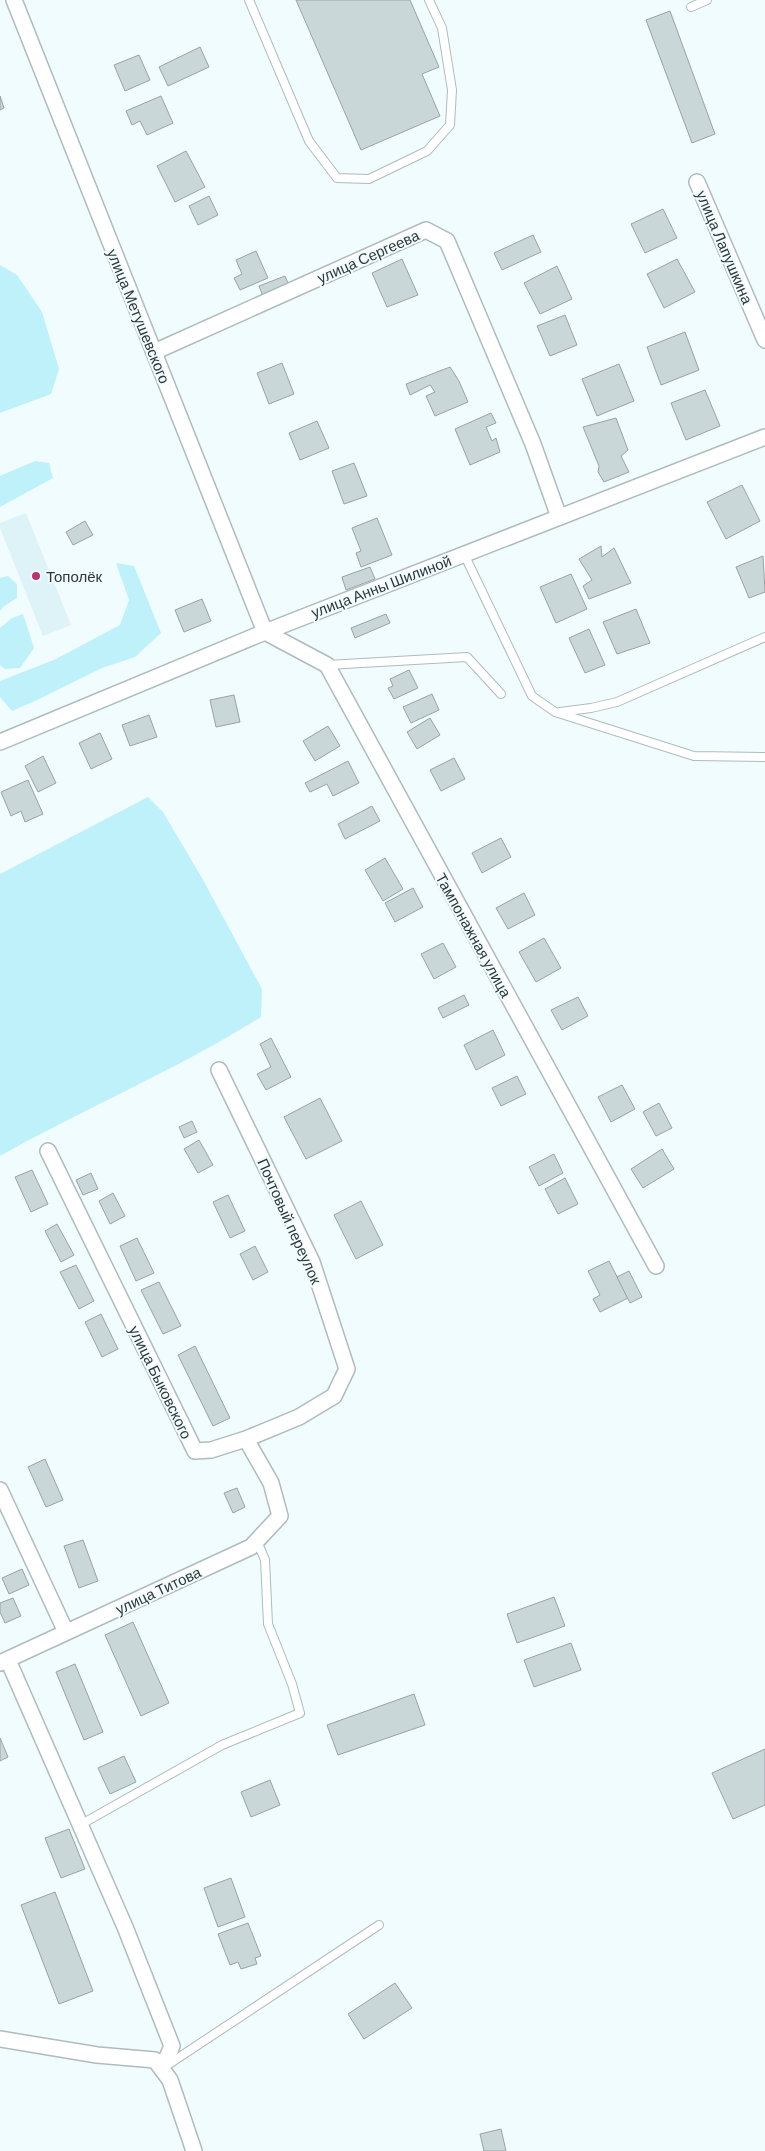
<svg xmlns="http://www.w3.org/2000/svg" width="765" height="2151" font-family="Barlow,sans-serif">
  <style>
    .built { fill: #ddf3f7 }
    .green { fill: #bef1fa }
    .building { fill: #cad7d9; stroke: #98a3a6 }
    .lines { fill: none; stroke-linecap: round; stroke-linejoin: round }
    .service-casing { stroke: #afbbbd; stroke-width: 10 }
    .minor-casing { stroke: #afbbbd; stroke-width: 18 }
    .service { stroke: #fff; stroke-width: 8 }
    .minor { stroke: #fff; stroke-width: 15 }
    .poi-dot { fill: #bd336d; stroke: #f0fcfe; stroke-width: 2 }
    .labels { text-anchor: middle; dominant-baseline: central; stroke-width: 4; stroke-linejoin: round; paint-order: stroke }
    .street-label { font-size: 15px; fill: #313636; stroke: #f0fcfe }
    .poi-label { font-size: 15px; fill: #313636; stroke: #f0fcfe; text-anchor: start }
  </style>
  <rect width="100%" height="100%" fill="#f0fcfe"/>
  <!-- built -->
  <path class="built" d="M26,513L71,625L43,636L0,528V523Z"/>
  <!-- green -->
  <g class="green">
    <path d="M0,265L17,275L42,312L59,369L51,394L0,413Z"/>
    <path d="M35,461L49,463L53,478L0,507V476Z"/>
    <path d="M116,563L134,566L161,633L135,657L102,668L37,700L12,711L0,697V681L56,659L120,625L129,600Z"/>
    <path d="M8,576L17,584V598L4,606L0,611V578Z"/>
    <path d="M23,614L34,648L20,668L5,669L0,665V628L12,618Z"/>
    <path d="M148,797L163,812L202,878L262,989L261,1017C178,1069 86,1108 0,1156V874Z"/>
  </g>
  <!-- building -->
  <g class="building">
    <path d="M296,0H410L439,67L422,74L440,116L361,150Z"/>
    <path d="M670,11L715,134L692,143L646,20Z"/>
    <path d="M200,47L209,67L168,86L159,67Z"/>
    <path d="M139,55L150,80L125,91L114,65Z"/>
    <path d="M0,96L4,108L0,110Z"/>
    <path d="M161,96L173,123L147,135L140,121L132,125L126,111Z"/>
    <path d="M186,151L205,187L175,202L157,166Z"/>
    <path d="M209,196L218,215L198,225L189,206Z"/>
    <path d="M663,209L677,238L645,253L631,224Z"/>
    <path d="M533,235L541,252L502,270L494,253Z"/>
    <path d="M256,251L268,278L240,290L234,278L242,274L236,260Z"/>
    <path d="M402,259L418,295L387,307L372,273Z"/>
    <path d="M677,259L695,292L664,308L647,274Z"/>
    <path d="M557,266L572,299L540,314L524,283Z"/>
    <path d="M285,276L290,288L264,299L259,286Z"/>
    <path d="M565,315L577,345L550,356L537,326Z"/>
    <path d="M685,332L699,370L661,385L647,347Z"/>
    <path d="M282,363L294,394L269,404L257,373Z"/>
    <path d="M619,364L634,401L597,416L582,379Z"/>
    <path d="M450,367L459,381L468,402L435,416L426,396L435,392L430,385L410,395L406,384Z"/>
    <path d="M705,390L720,426L686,440L671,403Z"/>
    <path d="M491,413L496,423L486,427L492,441L496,438L500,452L470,465L455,429Z"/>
    <path d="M616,418L628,450L621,456L629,472L604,482L598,472L599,466L583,427Z"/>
    <path d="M317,421L329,448L300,460L289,433Z"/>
    <path d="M354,463L367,496L344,504L332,471Z"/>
    <path d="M742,485L760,521L726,539L707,502Z"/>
    <path d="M377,518L392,555L361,567L356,553L361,551L352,528Z"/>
    <path d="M85,521L93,535L73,545L66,532Z"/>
    <path d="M601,546L602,557L614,548L631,583L589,599L583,586L592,580L579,559Z"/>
    <path d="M763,556L765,592L749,598L736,567Z"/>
    <path d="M370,567L375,579L346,590L342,577Z"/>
    <path d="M571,574L587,609L556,623L540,587Z"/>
    <path d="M202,599L211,621L184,632L175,610Z"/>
    <path d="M636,609L650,643L617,654L603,622Z"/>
    <path d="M386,614L390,623L355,638L351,628Z"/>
    <path d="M589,629L605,665L585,673L569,638Z"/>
    <path d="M409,670L418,688L394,699L388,688L393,686L390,679Z"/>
    <path d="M432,694L439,710L411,723L403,707Z"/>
    <path d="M234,695L240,722L216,727L210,700Z"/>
    <path d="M149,715L157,737L130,746L122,725Z"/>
    <path d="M430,718L440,735L417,749L407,732Z"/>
    <path d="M328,726L340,746L315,761L303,741Z"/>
    <path d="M100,733L112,759L91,769L79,743Z"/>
    <path d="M43,756L56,783L38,792L25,766Z"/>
    <path d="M454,758L465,779L441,791L430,770Z"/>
    <path d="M348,761L359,783L333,796L327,784L310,792L305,783Z"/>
    <path d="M28,780L43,814L25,822L21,811L11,816L1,792Z"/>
    <path d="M372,806L380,821L345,839L338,824Z"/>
    <path d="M501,838L511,857L482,873L472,853Z"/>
    <path d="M385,858L403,889L383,901L365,870Z"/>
    <path d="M413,888L423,907L395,922L385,903Z"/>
    <path d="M524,893L535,915L508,929L496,908Z"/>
    <path d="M544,938L561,968L536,982L519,952Z"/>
    <path d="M443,943L456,967L434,979L421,954Z"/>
    <path d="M464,995L469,1005L443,1018L438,1008Z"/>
    <path d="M578,997L588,1016L562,1030L551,1010Z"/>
    <path d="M493,1030L505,1055L476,1070L464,1045Z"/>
    <path d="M271,1038L291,1077L266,1090L257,1074L271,1067L260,1044Z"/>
    <path d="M517,1076L526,1094L501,1106L492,1088Z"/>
    <path d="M622,1085L635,1109L611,1122L598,1097Z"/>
    <path d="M320,1098L342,1141L306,1159L284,1117Z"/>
    <path d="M659,1103L672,1128L656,1136L643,1112Z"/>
    <path d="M192,1121L197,1132L184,1138L179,1127Z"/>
    <path d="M199,1140L213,1165L198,1173L184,1149Z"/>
    <path d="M662,1149L674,1169L643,1188L631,1169Z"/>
    <path d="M554,1154L563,1173L539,1186L529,1167Z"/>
    <path d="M32,1170L48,1204L31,1212L15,1177Z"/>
    <path d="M91,1173L98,1189L83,1195L76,1180Z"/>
    <path d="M565,1178L578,1204L558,1214L545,1189Z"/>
    <path d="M113,1193L125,1216L110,1224L99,1201Z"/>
    <path d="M228,1195L245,1231L230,1238L213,1202Z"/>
    <path d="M361,1201L383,1245L356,1259L334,1215Z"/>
    <path d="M57,1224L74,1255L61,1262L45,1231Z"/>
    <path d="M137,1238L154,1273L136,1281L120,1246Z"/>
    <path d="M255,1246L268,1272L253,1280L240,1254Z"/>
    <path d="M609,1261L628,1298L600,1312L593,1299L600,1295L588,1271Z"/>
    <path d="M76,1265L94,1301L79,1309L60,1272Z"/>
    <path d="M629,1271L642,1297L630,1303L617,1277Z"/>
    <path d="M159,1282L181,1326L163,1334L141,1290Z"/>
    <path d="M101,1314L118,1349L102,1357L85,1322Z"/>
    <path d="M195,1346L230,1418L213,1426L178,1355Z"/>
    <path d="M45,1459L63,1500L46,1507L28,1467Z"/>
    <path d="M237,1488L245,1507L233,1513L224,1493Z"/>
    <path d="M83,1540L98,1581L79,1588L64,1546Z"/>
    <path d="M22,1569L29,1585L9,1594L2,1578Z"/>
    <path d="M554,1597L565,1626L517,1643L507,1614Z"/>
    <path d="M13,1598L21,1616L5,1623L0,1612V1603Z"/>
    <path d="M133,1622L169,1703L141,1716L105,1635Z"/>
    <path d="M571,1643L581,1670L534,1687L524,1660Z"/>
    <path d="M75,1664L103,1732L84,1740L56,1672Z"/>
    <path d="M414,1694L425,1725L338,1755L327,1725Z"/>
    <path d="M0,1738L8,1757L0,1761Z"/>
    <path d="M765,1749V1805L733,1819L712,1773Z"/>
    <path d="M124,1756L136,1782L110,1794L98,1768Z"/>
    <path d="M270,1780L280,1805L251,1817L241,1792Z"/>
    <path d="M69,1829L85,1869L61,1878L45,1838Z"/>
    <path d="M231,1878L245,1917L218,1927L204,1888Z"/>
    <path d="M55,1892L93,1991L59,2004L21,1905Z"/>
    <path d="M248,1923L261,1956L255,1958L257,1964L241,1969L238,1962L230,1965L218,1934Z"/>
    <path d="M395,1983L412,2008L364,2039L348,2014Z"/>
    <path d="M501,2129L506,2151H484L480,2134Z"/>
  </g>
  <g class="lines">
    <defs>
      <g id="service">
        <path d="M249,0L309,141L337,178L369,179L427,151L450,125L452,90L442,28L429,0"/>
        <path d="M691,7L707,0"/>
        <path d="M464,554L532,696L555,712L694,756L765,757"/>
        <path d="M327,665L467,657L501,694"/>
        <path d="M560,712L591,708L617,702L765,637"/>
        <path d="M80,1825L222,1745L300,1713L292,1684L268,1624L265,1560L257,1541"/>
        <path d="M166,2066L379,1925"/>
      </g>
      <g id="minor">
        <path d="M14,0L265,632"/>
        <path d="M697,182L765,340"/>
        <path d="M154,352L426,230L447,241L533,444L559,517"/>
        <path d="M265,632L327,665L656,1266"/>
        <path d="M0,742L265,632L765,437"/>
        <path d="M48,1151L195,1451L211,1450L246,1439L299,1417L334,1396L347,1369L312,1262L219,1070"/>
        <path d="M0,1490L66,1632"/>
        <path d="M8,1660L125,1927L172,2046L162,2069"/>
        <path d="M0,1663L251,1547L280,1516L271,1483L246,1439"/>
        <path d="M0,2039L97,2055L155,2060L170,2080L194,2151"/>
      </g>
    </defs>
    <!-- service casing -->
    <use href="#service" class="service-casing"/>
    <!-- minor casing -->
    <use href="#minor" class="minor-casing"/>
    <!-- service -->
    <use href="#service" class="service"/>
    <!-- minor -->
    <use href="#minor" class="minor"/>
  </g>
  <!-- markers -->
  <circle class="poi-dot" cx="36" cy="576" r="5"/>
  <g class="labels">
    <!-- street labels -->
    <g class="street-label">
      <text transform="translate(725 247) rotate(67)">улица Лапушкина</text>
      <text transform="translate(368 256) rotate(-24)">улица Сергеева</text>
      <text transform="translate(139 316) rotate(68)">улица Метушевского</text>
      <text transform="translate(381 586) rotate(-21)">улица Анны Шилиной</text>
      <text transform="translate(474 935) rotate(61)">Тампонажная улица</text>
      <text transform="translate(290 1221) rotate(66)">Почтовый переулок</text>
      <text transform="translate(161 1382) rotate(64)">улица Быковского</text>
      <text transform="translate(158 1590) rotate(-25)">улица Титова</text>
    </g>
    <!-- poi labels -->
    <g class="poi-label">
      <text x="46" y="576">Тополёк</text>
    </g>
  </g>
</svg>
